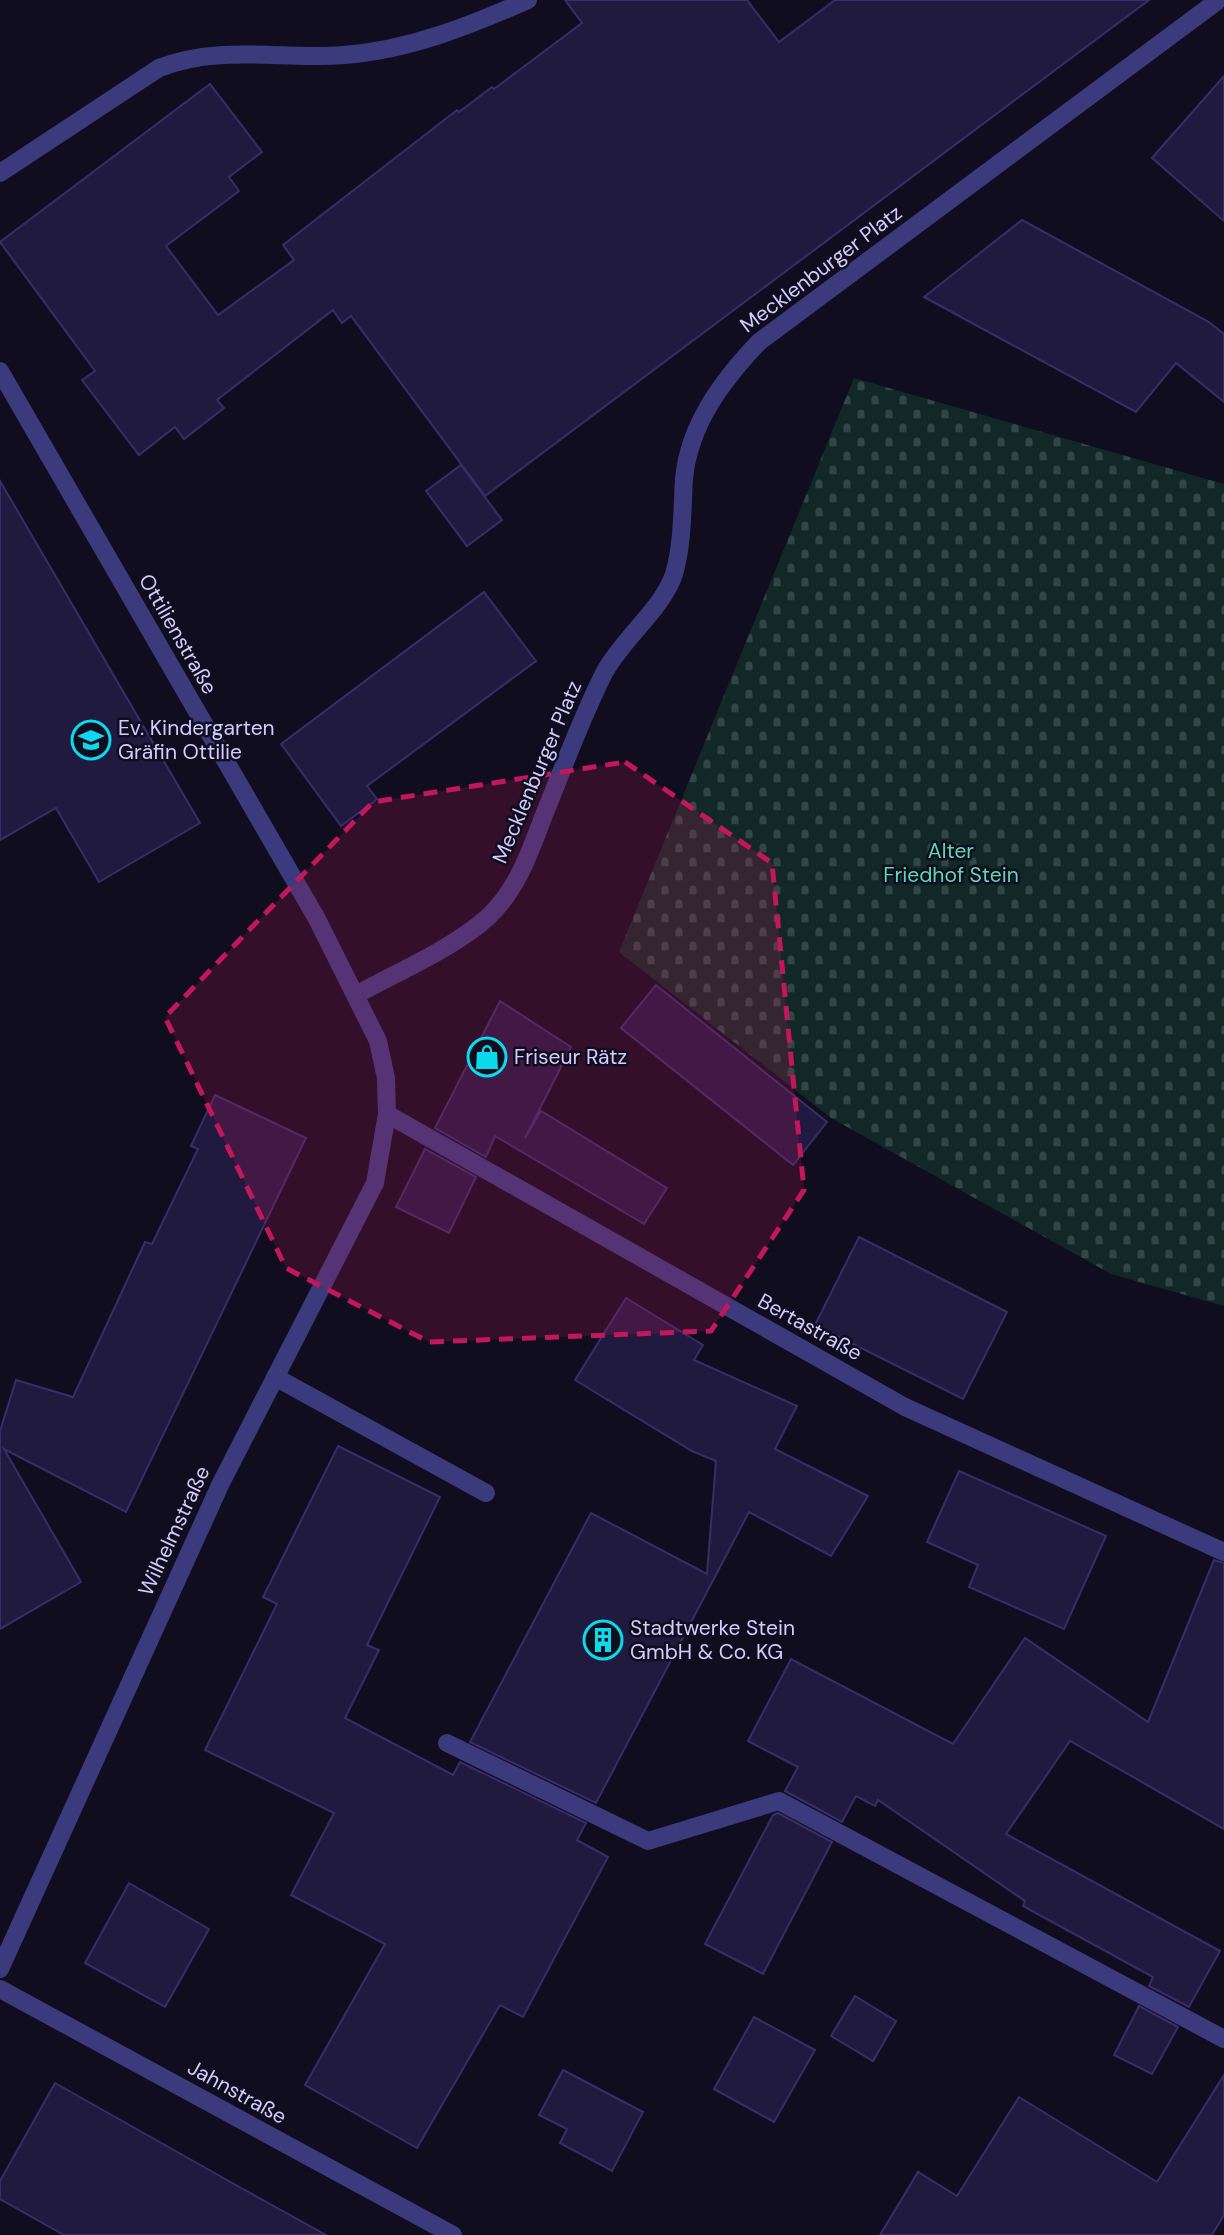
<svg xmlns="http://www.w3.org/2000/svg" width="1224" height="2235" font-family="'DM Sans',sans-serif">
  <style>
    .cemetery { fill: url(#cemetery-stones) }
    .building { fill: #211a3f; stroke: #382d6a; stroke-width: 2 }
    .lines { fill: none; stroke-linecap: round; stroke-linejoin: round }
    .service { stroke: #3b3a7c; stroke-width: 18 }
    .minor { stroke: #3b3a7c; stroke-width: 18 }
    .marked { fill: #c2185b; fill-opacity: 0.2; stroke: #c2185b; stroke-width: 5; stroke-dasharray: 14 9; stroke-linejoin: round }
    .labels { text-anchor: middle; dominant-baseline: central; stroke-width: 5; stroke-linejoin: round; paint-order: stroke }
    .street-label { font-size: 21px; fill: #d2cdfd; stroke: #100d1f }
    .poi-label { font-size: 21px; fill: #d2cdfd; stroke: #100d1f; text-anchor: start }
    .park-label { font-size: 21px; fill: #5dd9b7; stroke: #100d1f }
  </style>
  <defs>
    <pattern id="cemetery-stones" width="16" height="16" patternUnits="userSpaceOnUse" patternTransform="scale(1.75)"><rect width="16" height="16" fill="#112827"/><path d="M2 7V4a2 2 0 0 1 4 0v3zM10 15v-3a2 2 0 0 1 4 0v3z" fill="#334647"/></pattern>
  </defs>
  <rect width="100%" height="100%" fill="#100d1f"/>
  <!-- cemetery -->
  <path class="cemetery" d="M854,378L1224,484V1306L1111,1274L831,1118L619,952Z"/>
  <!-- building -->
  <g class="building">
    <path d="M565,0H747L779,42L835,0H1149L485,496L351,316L342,323L333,310L217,400L224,408L184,439L175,427L139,455L82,380L95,371L0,242L210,84L262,152L229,177L239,191L166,246L218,315L294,260L283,245L457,110L459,112L492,87L494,89L582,23Z"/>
    <path d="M1224,76V221L1152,158Z"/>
    <path d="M1022,220L1209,322L1224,334V402L1176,363L1136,412L924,297Z"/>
    <path d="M461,465L502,520L467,546L426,491Z"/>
    <path d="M0,481L200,823L99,882L56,808L0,840Z"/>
    <path d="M484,592L536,661L367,786L377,799L341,826L281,744Z"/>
    <path d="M656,985L827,1122L793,1165L621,1028Z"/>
    <path d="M500,1001L571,1047L525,1138L541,1111L667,1188L644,1224L495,1136L486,1157L435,1128Z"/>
    <path d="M215,1095L306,1138L126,1512L4,1449L81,1582L0,1629V1431L16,1380L73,1397L145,1242L152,1244L198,1149L191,1146Z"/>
    <path d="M425,1149L476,1177L449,1233L396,1207Z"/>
    <path d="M859,1237L1007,1312L963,1399L815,1325Z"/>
    <path d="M626,1298L703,1345L694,1360L797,1406L775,1449L868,1496L831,1556L749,1512L596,1803L470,1742L591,1513L707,1574L716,1461L692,1451L575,1380Z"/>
    <path d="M338,1446L440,1497L367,1645L379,1650L345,1718L453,1775L460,1762L586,1823L577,1840L608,1857L523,2017L500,2005L417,2148L305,2085L385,1944L291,1895L334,1813L205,1750L277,1604L263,1597Z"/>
    <path d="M959,1471L1106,1536L1064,1629L969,1587L978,1565L927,1542Z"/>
    <path d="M1214,1560L1224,1563V1829L1070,1741L1006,1834L1220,1951L1189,2007L1149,1986L1153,1977L1023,1906L1025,1901L878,1800L875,1806L856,1796L842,1822L785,1791L798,1767L748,1741L791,1659L953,1744L1025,1638L1148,1722Z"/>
    <path d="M778,1813L832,1842L763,1974L705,1944L773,1815Z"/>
    <path d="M129,1883L209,1929L165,2007L85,1963Z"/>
    <path d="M855,1996L896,2021L873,2061L831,2036Z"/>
    <path d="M1139,2006L1178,2027L1152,2074L1114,2055Z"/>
    <path d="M754,2017L815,2050L774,2122L714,2089Z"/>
    <path d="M563,2070L643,2112L612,2171L560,2143L567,2129L539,2115Z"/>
    <path d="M1224,2075V2215L1212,2235H880L918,2172L957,2196L1019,2097L1157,2182Z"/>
    <path d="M55,2083L234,2184L326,2235H64L0,2199V2181Z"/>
  </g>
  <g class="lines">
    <!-- service -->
    <g class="service">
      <path d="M275,1377L486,1493"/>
      <path d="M447,1743L648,1841L779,1801L1224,2039"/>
    </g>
    <!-- minor -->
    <g class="minor">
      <path d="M0,173L159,68C220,44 281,60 344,55C409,50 469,26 528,0"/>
      <path d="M0,371L317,919L378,1041L386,1078L387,1114L375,1183L221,1483L0,1969"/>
      <path d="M356,995C397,972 454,948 488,917C518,889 530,851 544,815C563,768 581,719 604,673C623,638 663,608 674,574C683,542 682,511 684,479C689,424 723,380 759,342L1216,2"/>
      <path d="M387,1114L905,1407L1224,1552"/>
      <path d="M0,1989L453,2235"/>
    </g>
  </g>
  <!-- marked area -->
  <path class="marked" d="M625,762L772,863L804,1190L711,1331L429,1342L286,1268L165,1017L373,802Z"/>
  <!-- icons -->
  <defs>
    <symbol id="school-ring" viewBox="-11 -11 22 22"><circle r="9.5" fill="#100d1f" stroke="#0adaec" stroke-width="1.5"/><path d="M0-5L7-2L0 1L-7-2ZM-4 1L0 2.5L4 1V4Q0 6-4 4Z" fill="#0adaec"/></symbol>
    <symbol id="shop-ring" viewBox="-11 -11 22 22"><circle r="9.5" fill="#100d1f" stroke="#0adaec" stroke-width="1.5"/><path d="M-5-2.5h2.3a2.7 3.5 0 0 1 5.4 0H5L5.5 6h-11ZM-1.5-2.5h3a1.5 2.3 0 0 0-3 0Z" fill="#0adaec"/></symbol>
    <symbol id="building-ring" viewBox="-11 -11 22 22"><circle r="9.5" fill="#100d1f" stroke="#0adaec" stroke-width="1.5"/><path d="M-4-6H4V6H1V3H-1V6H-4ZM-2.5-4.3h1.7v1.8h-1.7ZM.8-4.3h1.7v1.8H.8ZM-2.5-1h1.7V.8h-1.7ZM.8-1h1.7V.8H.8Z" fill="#0adaec"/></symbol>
  </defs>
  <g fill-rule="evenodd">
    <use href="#school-ring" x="69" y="718" width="44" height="44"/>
    <use href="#shop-ring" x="465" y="1035" width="44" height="44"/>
    <use href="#building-ring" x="581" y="1618" width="44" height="44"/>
  </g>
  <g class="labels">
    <!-- street labels -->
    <g class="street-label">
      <text transform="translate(821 269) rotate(-37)">Mecklenburger Platz</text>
      <text transform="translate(178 634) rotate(60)">Ottilienstraße</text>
      <text transform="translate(537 772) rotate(-67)">Mecklenburger Platz</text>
      <text transform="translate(810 1327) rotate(29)">Bertastraße</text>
      <text transform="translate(174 1531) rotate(-65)">Wilhelmstraße</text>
      <text transform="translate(237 2092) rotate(29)">Jahnstraße</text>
    </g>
    <!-- poi labels -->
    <g class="poi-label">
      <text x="118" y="728">Ev. Kindergarten<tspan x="118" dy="24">Gräfin Ottilie</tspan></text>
      <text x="514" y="1057">Friseur Rätz</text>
      <text x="630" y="1628">Stadtwerke Stein<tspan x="630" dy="24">GmbH &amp; Co. KG</tspan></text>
    </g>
    <!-- park labels -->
    <g class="park-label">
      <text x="951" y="851">Alter<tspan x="951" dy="24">Friedhof Stein</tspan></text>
    </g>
  </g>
</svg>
